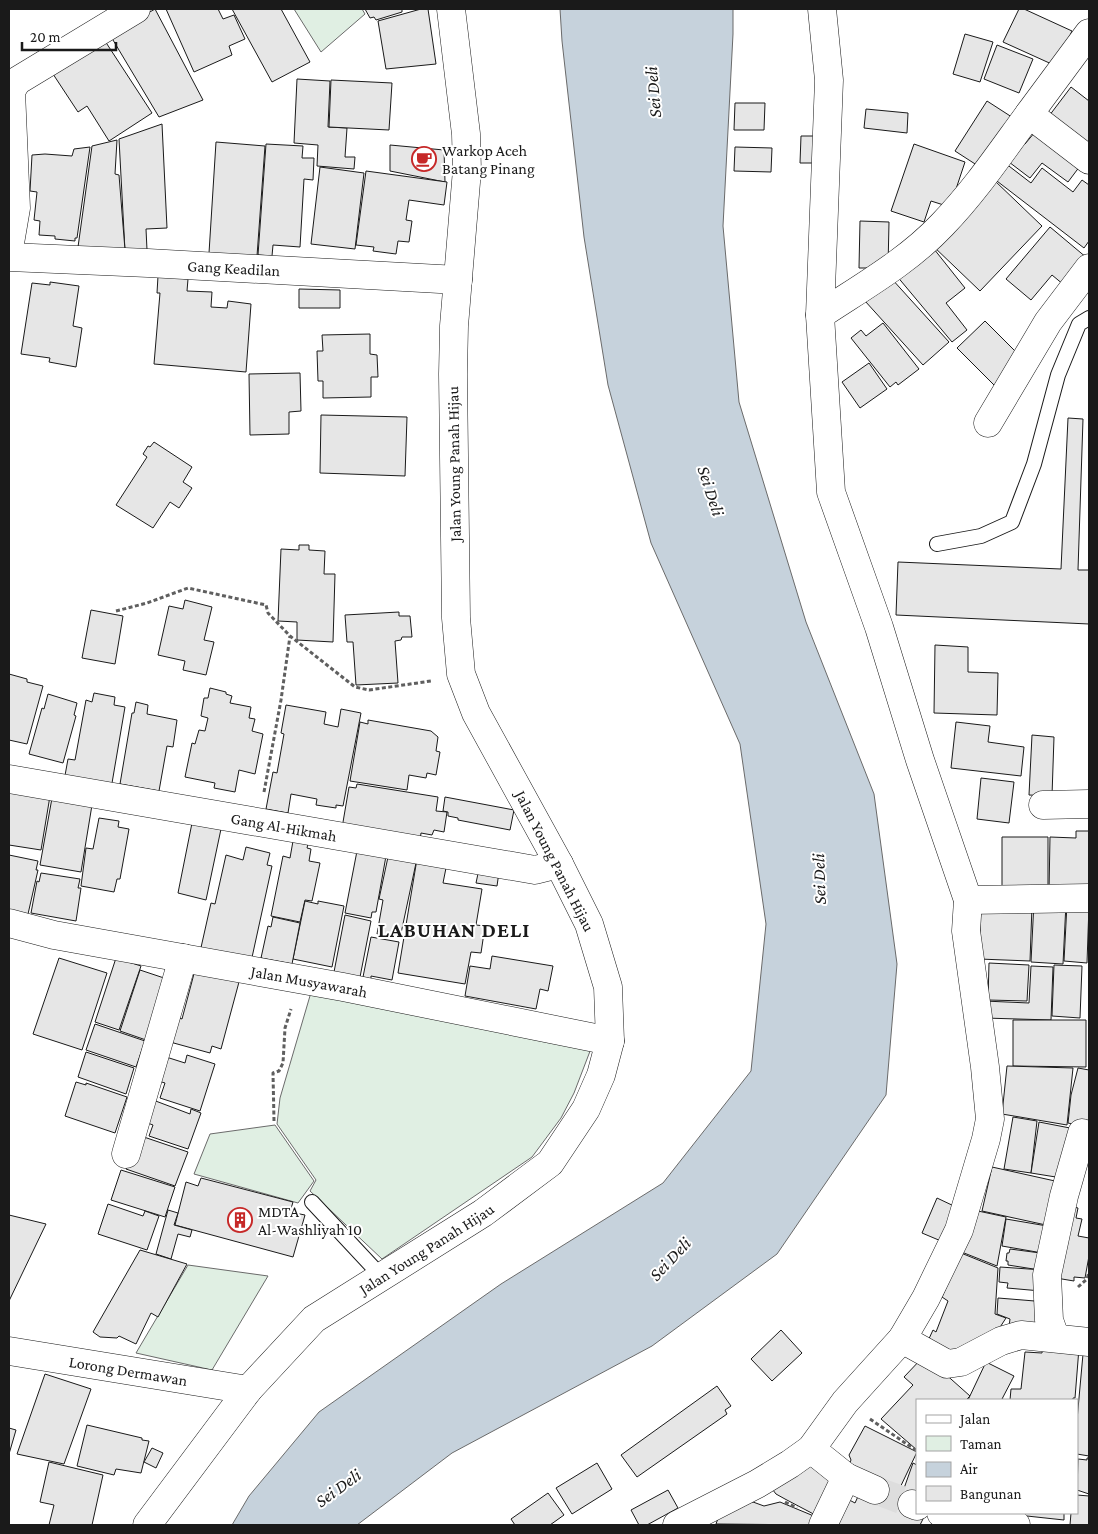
<svg xmlns="http://www.w3.org/2000/svg" width="1098" height="1534" font-family="'Crimson Pro',serif">
  <style>
    .green { fill: #e0efe3; stroke: #6a6a6a }
    .water { fill: #c6d2dc; stroke: #6a6a6a }
    .building { fill: #e6e6e6; stroke: #1a1a1a }
    .lines { fill: none; stroke-linecap: round; stroke-linejoin: round }
    .minor-tunnel { stroke: #ddd; stroke-width: 28; stroke-dasharray: 28 14; stroke-linecap: butt }
    .service-casing { stroke: #1a1a1a; stroke-width: 16 }
    .minor-casing { stroke: #1a1a1a; stroke-width: 29 }
    .tertiary-casing { stroke: #1a1a1a; stroke-width: 29 }
    .path { stroke: #5f5f5f; stroke-width: 3; stroke-dasharray: 4 2.5; stroke-linecap: butt }
    .service { stroke: #fff; stroke-width: 14 }
    .minor { stroke: #fff; stroke-width: 28 }
    .tertiary { stroke: #fff; stroke-width: 28 }
    .labels { text-anchor: middle; dominant-baseline: central; stroke-width: 4; stroke-linejoin: round; paint-order: stroke }
    .poi-label { font-size: 16px; fill: #1a1a1a; stroke: #fff; text-anchor: start }
    .street-label { font-size: 16px; fill: #1a1a1a; stroke: #fff }
    .water-label { font-size: 18px; font-style: italic; fill: #1a1a1a; stroke: #fff }
    .district-label { font-size: 21px; font-weight: bold; letter-spacing: 1px; fill: #1a1a1a; stroke: #fff }
  </style>
  <rect width="100%" height="100%" fill="#fff"/>
  <!-- green -->
  <g class="green">
    <path d="M294,9H362L365,14L321,52Z"/>
    <path d="M312,989L592,1046L574,1093L561,1118L532,1157L382,1259L310,1191L316,1180L277,1124L280,1098Z"/>
    <path d="M275,1125L314,1181L298,1203L194,1174L210,1134Z"/>
    <path d="M188,1265L268,1276L212,1370L136,1353Z"/>
  </g>
  <!-- water -->
  <path class="water" d="M560,9H733V34L723,226L739,402L806,622L874,794L897,964L886,1095L777,1254L652,1346L452,1453L357,1525H232L249,1496L319,1412L501,1284L663,1183L751,1071L766,924L740,744L651,543L608,385L584,237L562,41Z"/>
  <!-- building -->
  <g class="building">
    <path d="M155,9L203,100L159,117L110,35Z"/>
    <path d="M166,9H218L223,19L234,15L245,39L229,46L232,55L194,72Z"/>
    <path d="M232,9H281L310,62L272,82Z"/>
    <path d="M365,9H402V12L376,20L374,17L370,18Z"/>
    <path d="M421,9H428L436,64L386,69L378,21Z"/>
    <path d="M1019,9H1024L1072,31L1056,66L1003,42Z"/>
    <path d="M965,34L993,42L980,82L953,74Z"/>
    <path d="M105,41L152,113L109,141L87,106L78,112L53,74Z"/>
    <path d="M997,45L1033,59L1019,93L984,79Z"/>
    <path d="M297,79L330,81L328,127L347,128L345,157H355L354,169L317,166L318,145L294,143Z"/>
    <path d="M331,80L392,83L389,130L329,127Z"/>
    <path d="M1071,87L1089,101V146L1049,116Z"/>
    <path d="M987,101L1018,121L986,171L955,151Z"/>
    <path d="M735,103H765L764,130H734Z"/>
    <path d="M866,109L908,113L907,133L864,128Z"/>
    <path d="M162,124L167,228L146,229L147,250L125,251L119,139Z"/>
    <path d="M1035,132L1080,166L1068,182L1042,163L1030,178L1005,159L1020,141L1025,144Z"/>
    <path d="M801,136H816V163H800Z"/>
    <path d="M117,140L115,174L119,175L125,250L78,247L92,146Z"/>
    <path d="M216,142L265,146L257,256L209,253Z"/>
    <path d="M266,144L303,146L302,158H314L313,180L304,179L300,247L273,245L272,256L258,255Z"/>
    <path d="M914,144L965,162L950,207L931,201L924,222L891,211Z"/>
    <path d="M390,145L444,150L445,182L390,171Z"/>
    <path d="M90,147L77,238H75V241L55,239V236L39,235L40,221L34,220L37,192L30,191L32,155L45,154L72,156L74,149Z"/>
    <path d="M735,147L772,148L771,172L734,171Z"/>
    <path d="M1005,163L1031,183L1042,168L1073,192L1082,180L1089,185V241L1084,248L993,178Z"/>
    <path d="M320,167L364,173L355,249L311,244Z"/>
    <path d="M366,171L447,182L444,205L409,200L406,220L412,221L409,242L398,241L396,254L373,251L374,247L356,245Z"/>
    <path d="M994,180L1042,226L980,291L932,245Z"/>
    <path d="M860,221L889,222L888,268H859Z"/>
    <path d="M1050,227L1087,258L1064,285L1052,275L1031,300L1006,279Z"/>
    <path d="M934,249L965,288L946,303L967,330L952,342L896,275Z"/>
    <path d="M158,276L188,279L187,291L212,292L211,307L227,308L228,301L251,304L246,372L154,364L160,293H157Z"/>
    <path d="M891,278L949,342L923,365L865,301Z"/>
    <path d="M50,282L79,286L73,326L82,328L76,367L49,362L50,358L21,354L32,283L50,285Z"/>
    <path d="M299,289L340,290V308H299Z"/>
    <path d="M985,321L1023,359L996,387L957,348Z"/>
    <path d="M883,323L919,369L898,385L896,382L890,387L851,338L861,330L866,336Z"/>
    <path d="M370,334V354L377,355L378,377H371V397L323,398V381H318L317,351H323L322,335Z"/>
    <path d="M869,363L887,389L860,408L842,382Z"/>
    <path d="M300,373L301,411L289,412V434L250,435L249,374Z"/>
    <path d="M321,415L407,417L405,476L320,473Z"/>
    <path d="M1068,418L1083,419L1078,570H1089V624L896,615L898,562L1061,569Z"/>
    <path d="M154,442L192,467L183,482L192,488L179,508L170,502L153,528L116,505L147,457L143,454L148,446L150,447Z"/>
    <path d="M299,545H309V550L325,551L324,574H335L333,642L297,640V622L278,621L281,549L299,550Z"/>
    <path d="M185,600L212,607L204,640L214,642L206,675L183,670L185,661L158,655L169,606L183,609Z"/>
    <path d="M91,610L123,616L115,664L82,658Z"/>
    <path d="M399,612V616H410L412,637H402L401,640L395,641L398,683L356,685L353,642H347L345,615Z"/>
    <path d="M935,645L968,647V672L998,673L997,715L934,713Z"/>
    <path d="M9,674L27,679V682L43,686L27,744L9,740Z"/>
    <path d="M210,688L226,692V694L232,696L230,703L251,707L249,718L255,719L252,731L263,734L255,774L239,770L235,792L214,788L215,783L185,777L192,743L195,744L199,730L205,731L208,718L201,716L204,698H208Z"/>
    <path d="M94,693L115,697L114,705L125,707L111,789L64,781L68,759L75,760L86,700L92,702Z"/>
    <path d="M48,694L77,703L74,715L76,716L63,763L29,754L42,708L44,709Z"/>
    <path d="M136,702L148,705L147,714L177,720L173,747L167,746L159,791L120,784L132,713H134Z"/>
    <path d="M286,705L326,712L324,724L338,727L341,709L361,713L343,806L336,805V808L316,805L317,799L291,794L288,813L266,809L273,772L277,773L284,734L281,733Z"/>
    <path d="M368,720L431,731L438,737L436,751L440,752L436,775L427,773L426,778L409,775L407,790L350,781L360,722L368,724Z"/>
    <path d="M956,722L990,726L988,742L1024,747L1021,776L951,768Z"/>
    <path d="M1032,735L1054,737L1052,796L1029,795Z"/>
    <path d="M981,778L1014,782L1009,823L977,819Z"/>
    <path d="M357,784L438,797L436,811L447,812L444,832L434,830L432,835L421,833L420,841L342,828L349,787L356,788Z"/>
    <path d="M9,792L50,796L41,850L9,845Z"/>
    <path d="M445,797L514,810L510,830L458,820V818L448,816V812L443,811Z"/>
    <path d="M52,798L92,805L81,872L40,865Z"/>
    <path d="M99,818L119,821L118,827L129,829L120,879H117L114,892L81,886L86,848L93,849Z"/>
    <path d="M192,823L221,829L206,900L178,893Z"/>
    <path d="M1076,831H1089V892L1049,891L1050,837L1076,838Z"/>
    <path d="M1002,837H1048V892L1002,891Z"/>
    <path d="M293,841L308,844L307,848L311,849L309,861L320,863L312,901L305,900L300,922L271,916L283,856L290,858Z"/>
    <path d="M246,847L270,853L267,865L272,866L251,962L200,952L211,903L215,904L226,855L243,860Z"/>
    <path d="M357,851L386,856L376,912H372L371,918L345,913Z"/>
    <path d="M9,855L38,861L36,870H38L28,914L9,910Z"/>
    <path d="M388,857L416,863L400,938L377,934L383,900L379,899Z"/>
    <path d="M417,859L447,863L443,883L482,889L476,925L485,926L481,953L471,952L465,984L398,973Z"/>
    <path d="M479,869L499,872L497,886L476,883Z"/>
    <path d="M41,873L80,879L78,888H81L76,921L31,913L37,881L39,882Z"/>
    <path d="M305,901L318,904V901L344,906L332,967L293,959Z"/>
    <path d="M1034,901L1066,903L1063,964L1031,962Z"/>
    <path d="M981,904L1032,906L1030,961L979,959Z"/>
    <path d="M1067,904L1089,905L1087,963L1064,961Z"/>
    <path d="M345,915L371,921L360,977L334,972Z"/>
    <path d="M273,917L300,923L292,964L261,958L268,926L271,927Z"/>
    <path d="M371,937L399,942L392,980L371,976V979L363,977Z"/>
    <path d="M492,956L553,966L548,991L540,989L536,1009L465,996L470,966L490,969Z"/>
    <path d="M59,958L107,973L82,1050L33,1034Z"/>
    <path d="M116,958L141,966L119,1030L95,1022Z"/>
    <path d="M989,963L1029,965L1027,1001L988,1000Z"/>
    <path d="M1054,965L1082,966L1080,1018L1052,1016Z"/>
    <path d="M1031,966L1053,967L1051,1020L984,1018V1001L1029,1003Z"/>
    <path d="M140,970L167,979L146,1040L120,1031Z"/>
    <path d="M195,970L239,982L221,1049L212,1046L210,1053L170,1042L177,1017L182,1019Z"/>
    <path d="M1013,1020H1086V1067L1013,1066Z"/>
    <path d="M95,1024L145,1041L136,1067L86,1050Z"/>
    <path d="M86,1052L134,1068L126,1094L78,1077Z"/>
    <path d="M187,1055L215,1064L200,1111L160,1098L165,1083L155,1080L163,1056L185,1063Z"/>
    <path d="M1007,1066L1073,1068L1067,1125L1002,1114Z"/>
    <path d="M1078,1068L1089,1070V1128L1068,1123L1071,1095Z"/>
    <path d="M76,1082L86,1085V1083L127,1097L115,1133L65,1116Z"/>
    <path d="M153,1100L190,1114L191,1109L201,1113L188,1149L149,1136L153,1125L145,1122Z"/>
    <path d="M1013,1117L1037,1121L1031,1173L1004,1169Z"/>
    <path d="M1039,1122L1070,1128L1062,1178L1031,1173Z"/>
    <path d="M138,1135L188,1152L175,1186L126,1169Z"/>
    <path d="M992,1167L1064,1183L1055,1227L982,1211Z"/>
    <path d="M121,1170L175,1187L165,1217L111,1200Z"/>
    <path d="M201,1178L293,1202L290,1212L305,1215L293,1257L175,1225L186,1182L198,1186Z"/>
    <path d="M937,1198L956,1207L941,1241L922,1233Z"/>
    <path d="M108,1204L143,1216L145,1211L159,1216L147,1250L98,1234Z"/>
    <path d="M1068,1206L1078,1208L1076,1218L1082,1219L1078,1236L1089,1238V1256L1085,1278L1074,1277V1281L1050,1277Z"/>
    <path d="M168,1210L178,1213L174,1225L192,1230L190,1237L178,1234L171,1259L156,1254Z"/>
    <path d="M978,1211L1006,1217L997,1266L959,1251Z"/>
    <path d="M9,1215L46,1224L9,1301Z"/>
    <path d="M1006,1219L1053,1227L1048,1254L1002,1246Z"/>
    <path d="M1010,1249L1048,1254L1046,1271L1008,1265V1261H1006L1007,1253H1009Z"/>
    <path d="M140,1250L187,1264L158,1317L151,1313L136,1344L119,1336L117,1338L100,1337L93,1332Z"/>
    <path d="M961,1253L998,1268L995,1314L1006,1318L993,1338L960,1359L927,1343L933,1330L936,1332L948,1301L942,1297Z"/>
    <path d="M1000,1267L1043,1270L1041,1291L1007,1288L1008,1283L999,1282Z"/>
    <path d="M998,1298L1047,1302L1045,1326L1009,1327L1010,1319L997,1314Z"/>
    <path d="M781,1330L802,1353L772,1381L751,1359Z"/>
    <path d="M1043,1344L1079,1348L1075,1398H1073V1400H1010L1011,1389H1021L1025,1352L1042,1353Z"/>
    <path d="M1083,1354H1089V1456L1077,1454V1420Z"/>
    <path d="M923,1357L933,1363L970,1396L966,1400H917V1450L881,1419L913,1385L904,1377Z"/>
    <path d="M986,1362L1014,1376L1002,1399L1006,1400H968Z"/>
    <path d="M45,1374L91,1389L64,1464L17,1454Z"/>
    <path d="M717,1386L731,1406L725,1410L727,1414L637,1477L621,1455Z"/>
    <path d="M87,1425L142,1438V1440L149,1441L141,1473L116,1469L114,1475L77,1466Z"/>
    <path d="M865,1426L917,1452L897,1494L846,1472L851,1460L849,1455Z"/>
    <path d="M9,1428L16,1430L9,1454Z"/>
    <path d="M152,1448L163,1453L156,1468L144,1462Z"/>
    <path d="M811,1458L842,1478L823,1519L785,1499L776,1494L769,1485Z"/>
    <path d="M1087,1458H1089V1494L1077,1490L1078,1459L1087,1460Z"/>
    <path d="M49,1462L103,1475L92,1525H49L54,1505L40,1502Z"/>
    <path d="M597,1463L612,1489L572,1514L556,1488Z"/>
    <path d="M913,1463L917,1465V1499L902,1494Z"/>
    <path d="M876,1486L913,1501L926,1513L920,1525H826L840,1495L855,1503L861,1490Z"/>
    <path d="M668,1490L678,1508L647,1525H639L631,1510Z"/>
    <path d="M548,1493L564,1515L550,1525H515L511,1519Z"/>
    <path d="M1077,1495L1089,1496V1525H1070L1071,1513H1077Z"/>
    <path d="M753,1502L764,1506L780,1502L821,1519L820,1525L716,1524L722,1507Z"/>
    <path d="M999,1513H1064V1520Z"/>
  </g>
  <g class="lines">
    <!-- minor-tunnel -->
    <path class="minor-tunnel" d="M875,1490L912,1504"/>
    <defs>
      <g id="service">
        <path d="M937,544L981,536L1012,522L1034,464L1058,375L1079,324L1089,318"/>
        <path d="M312,1202L382,1277"/>
      </g>
      <g id="minor">
        <path d="M1089,33L1029,114L1089,160"/>
        <path d="M9,249L16,208L11,91L17,81L136,9"/>
        <path id="s1" d="M9,257L148,263L458,280"/>
        <path d="M820,315C862,287 907,262 942,225C975,191 1001,152 1029,114"/>
        <path d="M988,423L1048,322L1089,268"/>
        <path id="s2" d="M9,779L535,870L559,864"/>
        <path d="M1043,805L1089,804"/>
        <path d="M968,900L1089,898"/>
        <path id="s3" d="M9,923L54,935L343,987L610,1041"/>
        <path d="M126,1154L183,958"/>
        <path d="M1055,1337L1049,1320L1047,1275L1064,1196L1082,1133"/>
        <path d="M902,1339L947,1364L961,1362L1001,1341L1021,1335L1089,1342"/>
        <path id="s4" d="M9,1351L248,1390"/>
        <path d="M811,1449L846,1477L875,1490"/>
        <path d="M912,1504L917,1506"/>
        <path d="M941,1513L965,1520L969,1514L1016,1525"/>
        <path d="M677,1525L757,1484L790,1464L811,1449L845,1402L902,1339L926,1298L959,1230L986,1139L990,1119L985,1067L966,931L968,900L920,760L879,627L831,492L820,315L829,80L822,9"/>
        <path d="M823,1525L846,1477"/>
      </g>
      <g id="tertiary">
        <path id="s5" d="M147,1525L248,1390L314,1319L483,1213L550,1163L586,1109L601,1075L610,1041L608,987L589,924L559,864L476,713L461,674L456,618L453,374L454,326L467,170L466,134L451,9"/>
      </g>
    </defs>
    <!-- service casing -->
    <use href="#service" class="service-casing"/>
    <!-- minor casing -->
    <use href="#minor" class="minor-casing"/>
    <!-- tertiary casing -->
    <use href="#tertiary" class="tertiary-casing"/>
    <!-- path -->
    <g class="path">
      <path d="M116,611L147,603L188,588L266,605L268,613L290,636L355,687L369,690L431,681"/>
      <path d="M264,792L281,700L290,636"/>
      <path d="M274,1121L273,1073L279,1071L283,1063L285,1028L291,1009"/>
      <path d="M1078,1287L1087,1279L1089,1272"/>
      <path d="M870,1419L917,1451"/>
      <path d="M785,1502L797,1508"/>
    </g>
    <!-- service -->
    <use href="#service" class="service"/>
    <!-- minor -->
    <use href="#minor" class="minor"/>
    <!-- tertiary -->
    <use href="#tertiary" class="tertiary"/>
  </g>
  <!-- icons -->
  <defs>
    <symbol id="cafe-ring" viewBox="-11 -11 22 22"><circle r="9.5" fill="#fff" stroke="#c62828" stroke-width="1.5"/><path d="M-5.5-4.5H6V0H3Q3 3.5 0 3.5H-2.5Q-5.5 3.5-5.5 0ZM3-3.2v2h1.7v-2ZM-6 4.5H4V6H-6Z" fill="#c62828"/></symbol>
    <symbol id="building-ring" viewBox="-11 -11 22 22"><circle r="9.5" fill="#fff" stroke="#c62828" stroke-width="1.5"/><path d="M-4-6H4V6H1V3H-1V6H-4ZM-2.5-4.3h1.7v1.8h-1.7ZM.8-4.3h1.7v1.8H.8ZM-2.5-1h1.7V.8h-1.7ZM.8-1h1.7V.8H.8Z" fill="#c62828"/></symbol>
  </defs>
  <g fill-rule="evenodd">
    <use href="#cafe-ring" x="410" y="145" width="28" height="28"/>
    <use href="#building-ring" x="226" y="1206" width="28" height="28"/>
  </g>
  <g class="labels">
    <!-- poi labels -->
    <g class="poi-label">
      <text x="442" y="150">Warkop Aceh<tspan x="442" dy="18">Batang Pinang</tspan></text>
      <text x="258" y="1211">MDTA<tspan x="258" dy="18">Al-Washliyah 10</tspan></text>
    </g>
    <!-- street labels -->
    <g class="street-label">
      <text stroke="none"><textPath href="#s1" startOffset="225">Gang Keadilan</textPath></text>
      <text transform="translate(454 464) rotate(-91)">Jalan Young Panah Hijau</text>
      <text stroke="none"><textPath href="#s2" startOffset="279">Gang Al-Hikmah</textPath></text>
      <text transform="translate(555 861) rotate(63)">Jalan Young Panah Hijau</text>
      <text stroke="none"><textPath href="#s3" startOffset="306">Jalan Musyawarah</textPath></text>
      <text stroke="none"><textPath href="#s5" startOffset="398">Jalan Young Panah Hijau</textPath></text>
      <text stroke="none"><textPath href="#s4" startOffset="121">Lorong Dermawan</textPath></text>
    </g>
    <!-- water labels -->
    <g class="water-label">
      <text transform="translate(653 92) rotate(-95)">Sei Deli</text>
      <text transform="translate(711 491) rotate(72)">Sei Deli</text>
      <text transform="translate(819 879) rotate(-92)">Sei Deli</text>
      <text transform="translate(670 1259) rotate(-47)">Sei Deli</text>
      <text transform="translate(338 1488) rotate(-36)">Sei Deli</text>
    </g>
    <!-- district labels -->
    <g class="district-label">
      <text x="454" y="930">LABUHAN DELI</text>
    </g>
  </g>
  <!-- border -->
  <rect width="1098" height="1534" fill="none" stroke="#1a1a1a" stroke-width="20"/>
  <!-- legend -->
  <rect x="916" y="1399" width="162" height="115" fill="#ffffff" stroke="#a3a3a3"/>
  <rect x="926" y="1415" width="25" height="8" fill="#ffffff" stroke="#a3a3a3"/>
  <text x="960" y="1424" font-size="15" fill="#1a1a1a">Jalan</text>
  <rect x="926" y="1436" width="25" height="15" fill="#e0efe3" stroke="#a3a3a3"/>
  <text x="960" y="1449" font-size="15" fill="#1a1a1a">Taman</text>
  <rect x="926" y="1462" width="25" height="15" fill="#c6d2dc" stroke="#a3a3a3"/>
  <text x="960" y="1474" font-size="15" fill="#1a1a1a">Air</text>
  <rect x="926" y="1486" width="25" height="15" fill="#e6e6e6" stroke="#a3a3a3"/>
  <text x="960" y="1499" font-size="15" fill="#1a1a1a">Bangunan</text>
  <!-- scale -->
  <path d="M22 42v8h94v-8" fill="none" stroke="#1a1a1a" stroke-width="2.5"/>
  <text x="30" y="42" font-size="15" fill="#1a1a1a" stroke="#ffffff" stroke-width="4" paint-order="stroke">20 m</text>
</svg>
